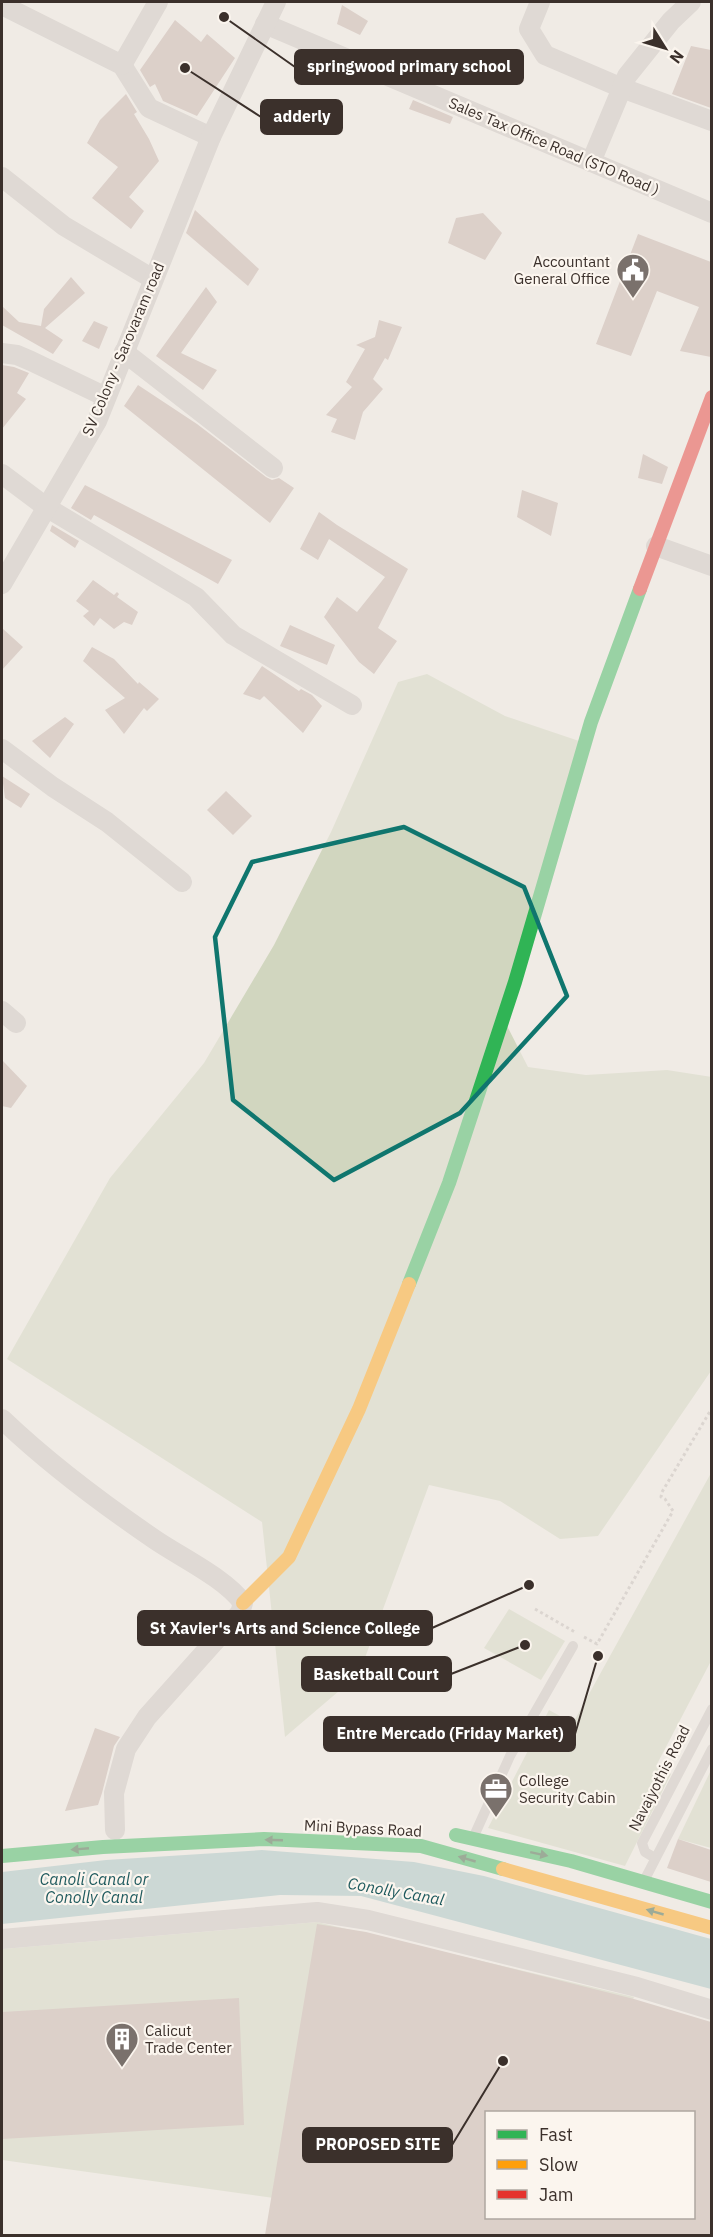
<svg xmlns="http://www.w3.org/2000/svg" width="713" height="2237" font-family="'IBM Plex Sans',sans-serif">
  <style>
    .green { fill: #d1d6bf }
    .water { fill: #a1c2c1 }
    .building { fill: #c3afa7; fill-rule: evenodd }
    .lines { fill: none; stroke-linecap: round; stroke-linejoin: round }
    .path { stroke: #c2bbb6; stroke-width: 3; stroke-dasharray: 3 3; stroke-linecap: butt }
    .lane { stroke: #c9c3be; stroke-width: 10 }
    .street { stroke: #c9c3be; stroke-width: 20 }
    .fast { stroke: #30b455; stroke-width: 14 }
    .slow { stroke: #ff9f0a; stroke-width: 14 }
    .jam { stroke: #e5322d; stroke-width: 14 }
    .oneway { fill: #375e3a }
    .marked { fill: none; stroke: #0f766e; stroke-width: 4.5; stroke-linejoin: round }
    .labels { text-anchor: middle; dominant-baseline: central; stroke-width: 4.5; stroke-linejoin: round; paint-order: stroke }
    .street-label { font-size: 15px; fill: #3b302b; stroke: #fbf5ee }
    .poi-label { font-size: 15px; fill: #3b302b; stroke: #fbf5ee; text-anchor: start }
    .water-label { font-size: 16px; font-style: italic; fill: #1f5a5e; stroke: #fbf5ee }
    .leader { fill: none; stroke: #3b302b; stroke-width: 2 }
    .callout-dot { fill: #3b302b; stroke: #fbf5ee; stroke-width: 2 }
    .callout { fill: #3b302b; stroke: #3b302b; stroke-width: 2 }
    .callout-label { font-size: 16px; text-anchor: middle; font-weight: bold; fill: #fff }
  </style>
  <rect width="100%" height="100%" fill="#f0ebe5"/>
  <!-- green -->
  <g class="green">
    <path d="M427,674L505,716L585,743L503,1018L528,1067L586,1075L667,1070L712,1077L711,1371L598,1536L560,1539L500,1501L429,1485L359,1674L285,1737L262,1522L7,1359L110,1178L204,1063L274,945L331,832L398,682Z"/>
    <path d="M711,1473V1661L656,1766L671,1774L625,1866L488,1828L549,1710L573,1723Z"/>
    <path d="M509,1609L565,1641L541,1680L484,1648Z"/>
    <path d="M711,1770V1848L678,1839Z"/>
    <path d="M317,1922L634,1997L583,2112H486V2218H536L529,2235H398L346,2208L2,2160V1949Z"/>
  </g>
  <!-- water -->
  <path class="water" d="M262,1850L414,1862L484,1876L711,1939V1989L361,1896L280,1895L2,1924V1872L106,1860Z"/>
  <!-- building -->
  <g class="building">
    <path d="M342,5L368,21L360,35L337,24Z"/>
    <path d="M175,20L201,42L207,34L235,58L197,116L163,101L155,84L150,87L140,70Z"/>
    <path d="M691,46L711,50V108L672,94Z"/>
    <path d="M126,94L137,112L134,114L149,139L159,161L129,197L144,211L131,229L92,198L118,167L87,143L100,120Z"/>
    <path d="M413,100L453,117L450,124L409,109Z"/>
    <path d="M195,210L259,269L248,286L186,233Z"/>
    <path d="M483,213L502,233L485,260L448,243L456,218Z"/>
    <path d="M638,234L711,262V357L680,351L699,307L657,291L631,356L596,344Z"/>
    <path d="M71,277L85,293L45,328L63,340L53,354L2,325V306L19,322L41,326L44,309Z"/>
    <path d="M206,287L217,302L181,353L217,370L203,390L156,356Z"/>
    <path d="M379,320L402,327L388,360L385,358L373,379L383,389L363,412L355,440L331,432L337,419L326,415L352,387L346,382L365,349L356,345L375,337Z"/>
    <path d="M94,321L108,327L99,349L82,341Z"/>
    <path d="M2,365L14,367L29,373L17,393L26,399L2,429Z"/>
    <path d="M138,385L197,424L266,477L272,480L279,478L294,488L270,523L124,406Z"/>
    <path d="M643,454L668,467L662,484L638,478Z"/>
    <path d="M85,485L232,560L218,584L94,515L91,520L71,508Z"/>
    <path d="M522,490L558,503L551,536L517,517Z"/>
    <path d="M319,512L337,525L408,569L378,628L397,641L374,674L359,662L324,617L337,597L357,612L385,577L329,539L318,560L300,549Z"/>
    <path d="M52,525L79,541L75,548L50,531Z"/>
    <path d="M93,580L114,595L117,592L119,594L117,597L138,612L132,625L124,622L114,629L100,618L94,626L83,616L89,611L76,601Z"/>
    <path d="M290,625L335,645L327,665L280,646Z"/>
    <path d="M2,628L23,647L2,670Z"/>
    <path d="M92,647L114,659L138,684L139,682L159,699L147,711L144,708L124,734L105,710L125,698L83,661Z"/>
    <path d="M262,666L299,691L301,689L312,695L322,706L303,733L264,696L260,700L243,694Z"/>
    <path d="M65,717L74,724L50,758L32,741Z"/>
    <path d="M2,776L30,794L21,808L5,798Z"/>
    <path d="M226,791L252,816L233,835L207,810Z"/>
    <path d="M2,1060L27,1086L11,1108L2,1106Z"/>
    <path d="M95,1728L120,1737L114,1746L102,1793L98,1805L65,1811Z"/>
    <path d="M678,1839L711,1850V1882L667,1868Z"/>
    <path d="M317,1924L366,1932L634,1999L711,2022V2235H265ZM486,2112H693V2217H486Z"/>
    <path d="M239,1998L244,2125L2,2139V2012Z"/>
  </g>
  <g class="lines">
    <!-- path -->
    <g class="path">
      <path d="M535,1609L575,1632"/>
      <path d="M584,1637L597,1644L673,1511L665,1499L661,1497L662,1492L712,1408"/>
    </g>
    <!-- lane -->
    <g class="lane">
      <path d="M474,1836L510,1756L573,1646"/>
      <path d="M655,1858L645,1852L642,1843L712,1709"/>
      <path d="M645,1879L712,1749"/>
    </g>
    <!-- street -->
    <g class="street">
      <path d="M540,2L529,29L545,55L622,88L712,121"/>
      <path d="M2,5L122,65L149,108L211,137"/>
      <path d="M265,24L712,213"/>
      <path d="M122,65L158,2"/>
      <path d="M591,162L627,76L671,21L691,2"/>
      <path d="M2,177L64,226L153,279"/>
      <path d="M124,352L273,468"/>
      <path d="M2,353L17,355L31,361L106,397"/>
      <path d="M2,474L46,507L196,597L233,635L352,705"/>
      <path d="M656,546L712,566"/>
      <path d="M2,584L97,421L211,137L276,2"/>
      <path d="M2,749L53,787L107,822L182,882"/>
      <path d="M2,1011L16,1023"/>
      <path d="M2,1419C48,1463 100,1502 154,1539C180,1557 225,1578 243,1603L240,1613L147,1717L126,1749L114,1793L115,1830"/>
      <path d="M2,1939L317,1912L368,1920L637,1987L712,2010"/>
    </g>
    <!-- fast -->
    <g class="fast">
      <path d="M409,1284L449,1183L515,982L591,722L640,589"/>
      <path d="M456,1835L571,1861L712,1902"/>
      <path d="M2,1856L103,1847L264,1839L421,1846L503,1869"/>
    </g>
    <!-- slow -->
    <g class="slow">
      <path d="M243,1603L289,1557L359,1409L409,1284"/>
      <path d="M503,1869L712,1928"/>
    </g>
    <!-- jam -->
    <path class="jam" d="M640,589L712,397"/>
  </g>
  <!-- one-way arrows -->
  <defs><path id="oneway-solid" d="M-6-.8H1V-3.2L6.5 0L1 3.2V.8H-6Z" transform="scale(1.5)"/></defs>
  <g class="oneway">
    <use href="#oneway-solid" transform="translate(274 1840) rotate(-178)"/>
    <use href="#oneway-solid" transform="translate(80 1849) rotate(175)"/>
    <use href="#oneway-solid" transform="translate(539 1854) rotate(12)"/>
    <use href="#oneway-solid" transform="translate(467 1859) rotate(-164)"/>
    <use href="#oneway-solid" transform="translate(655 1912) rotate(-164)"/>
  </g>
  <!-- marked area -->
  <path d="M0 0H713V2237H0ZM404,827L524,887L567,996L460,1113L334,1180L233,1100L215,937L252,862Z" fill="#f0ebe5" fill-opacity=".55" fill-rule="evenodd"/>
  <path class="marked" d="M404,827L524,887L567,996L460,1113L334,1180L233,1100L215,937L252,862Z"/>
  <!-- icons -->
  <defs>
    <symbol id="civic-pin" viewBox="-11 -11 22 30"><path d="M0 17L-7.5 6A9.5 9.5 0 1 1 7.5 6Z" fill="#7a716c" stroke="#fbf5ee"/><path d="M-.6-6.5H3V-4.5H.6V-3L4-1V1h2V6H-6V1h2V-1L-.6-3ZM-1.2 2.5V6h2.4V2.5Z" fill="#fff"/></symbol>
    <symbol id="office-pin" viewBox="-11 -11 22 30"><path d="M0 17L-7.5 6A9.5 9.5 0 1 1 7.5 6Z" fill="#7a716c" stroke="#fbf5ee"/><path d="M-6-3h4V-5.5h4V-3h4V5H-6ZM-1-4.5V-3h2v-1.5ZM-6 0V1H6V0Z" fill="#fff"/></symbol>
    <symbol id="building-pin" viewBox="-11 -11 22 30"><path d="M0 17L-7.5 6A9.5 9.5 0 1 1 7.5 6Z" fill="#7a716c" stroke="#fbf5ee"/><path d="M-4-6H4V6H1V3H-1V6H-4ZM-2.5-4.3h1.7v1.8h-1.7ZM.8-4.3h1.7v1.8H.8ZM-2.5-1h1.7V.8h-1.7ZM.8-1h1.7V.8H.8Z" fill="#fff"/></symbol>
  </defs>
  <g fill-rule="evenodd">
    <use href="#civic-pin" x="614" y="251" width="38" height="52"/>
    <use href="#office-pin" x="477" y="1770" width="38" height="52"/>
    <use href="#building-pin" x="103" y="2020" width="38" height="52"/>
  </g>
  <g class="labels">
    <!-- street labels -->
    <g class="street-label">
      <text transform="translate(554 146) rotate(23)">Sales Tax Office Road (STO Road )</text>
      <text transform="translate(123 349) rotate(-67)">SV Colony - Sarovaram road</text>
      <text transform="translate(659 1778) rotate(-63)">Navajyothis Road</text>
      <text transform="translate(363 1828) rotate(3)">Mini Bypass Road</text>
    </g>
    <!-- poi labels -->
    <g class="poi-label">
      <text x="610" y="261" text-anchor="end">Accountant<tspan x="610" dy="17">General Office</tspan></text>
      <text x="519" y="1780">College<tspan x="519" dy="17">Security Cabin</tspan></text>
      <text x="145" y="2030">Calicut<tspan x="145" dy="17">Trade Center</tspan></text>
    </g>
    <!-- water labels -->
    <g class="water-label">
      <text x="94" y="1879">Canoli Canal or<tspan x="94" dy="18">Conolly Canal</tspan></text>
      <text transform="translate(396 1891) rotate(10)">Conolly Canal</text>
    </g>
  </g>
  <!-- callouts -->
  <path class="leader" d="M224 17L295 67M185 68L261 117M529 1585L432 1628M525 1645L451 1674M598 1656L575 1734M503 2061L452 2145"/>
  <g class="callout-dot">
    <circle cx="224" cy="17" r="6"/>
    <circle cx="185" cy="68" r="6"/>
    <circle cx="529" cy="1585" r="6"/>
    <circle cx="525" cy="1645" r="6"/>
    <circle cx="598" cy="1656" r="6"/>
    <circle cx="503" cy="2061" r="6"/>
  </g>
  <g class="callout">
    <rect x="295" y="50" width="228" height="34" rx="6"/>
    <rect x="261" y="100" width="81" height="34" rx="6"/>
    <rect x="138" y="1611" width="294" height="34" rx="6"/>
    <rect x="302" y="1657" width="149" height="34" rx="6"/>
    <rect x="324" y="1717" width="251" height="34" rx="6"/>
    <rect x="303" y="2128" width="149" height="34" rx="6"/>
  </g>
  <g class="callout-label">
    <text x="409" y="72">springwood primary school</text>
    <text x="302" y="122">adderly</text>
    <text x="285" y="1634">St Xavier's Arts and Science College</text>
    <text x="376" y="1680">Basketball Court</text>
    <text x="450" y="1739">Entre Mercado (Friday Market)</text>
    <text x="378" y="2150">PROPOSED SITE</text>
  </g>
  <!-- border -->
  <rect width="713" height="2237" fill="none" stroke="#3b302b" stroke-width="6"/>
  <!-- legend -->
  <rect x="485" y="2111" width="210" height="108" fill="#fbf5ee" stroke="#aea6a0" stroke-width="1.5"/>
  <rect x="497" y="2130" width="30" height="9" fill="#30b455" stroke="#aea6a0" stroke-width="1.5"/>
  <text x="539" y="2141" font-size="18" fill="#3b302b">Fast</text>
  <rect x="497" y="2160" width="30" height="9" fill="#ff9f0a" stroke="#aea6a0" stroke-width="1.5"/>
  <text x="539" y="2171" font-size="18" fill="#3b302b">Slow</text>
  <rect x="497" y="2190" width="30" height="9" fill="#e5322d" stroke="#aea6a0" stroke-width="1.5"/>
  <text x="539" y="2201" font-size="18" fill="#3b302b">Jam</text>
  <!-- north arrow -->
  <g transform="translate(665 48) rotate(127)" stroke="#fbf5ee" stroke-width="4.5" paint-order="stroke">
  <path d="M0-4.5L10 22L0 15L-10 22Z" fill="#3b302b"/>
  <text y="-9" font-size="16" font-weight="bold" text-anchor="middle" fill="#3b302b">N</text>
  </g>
</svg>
